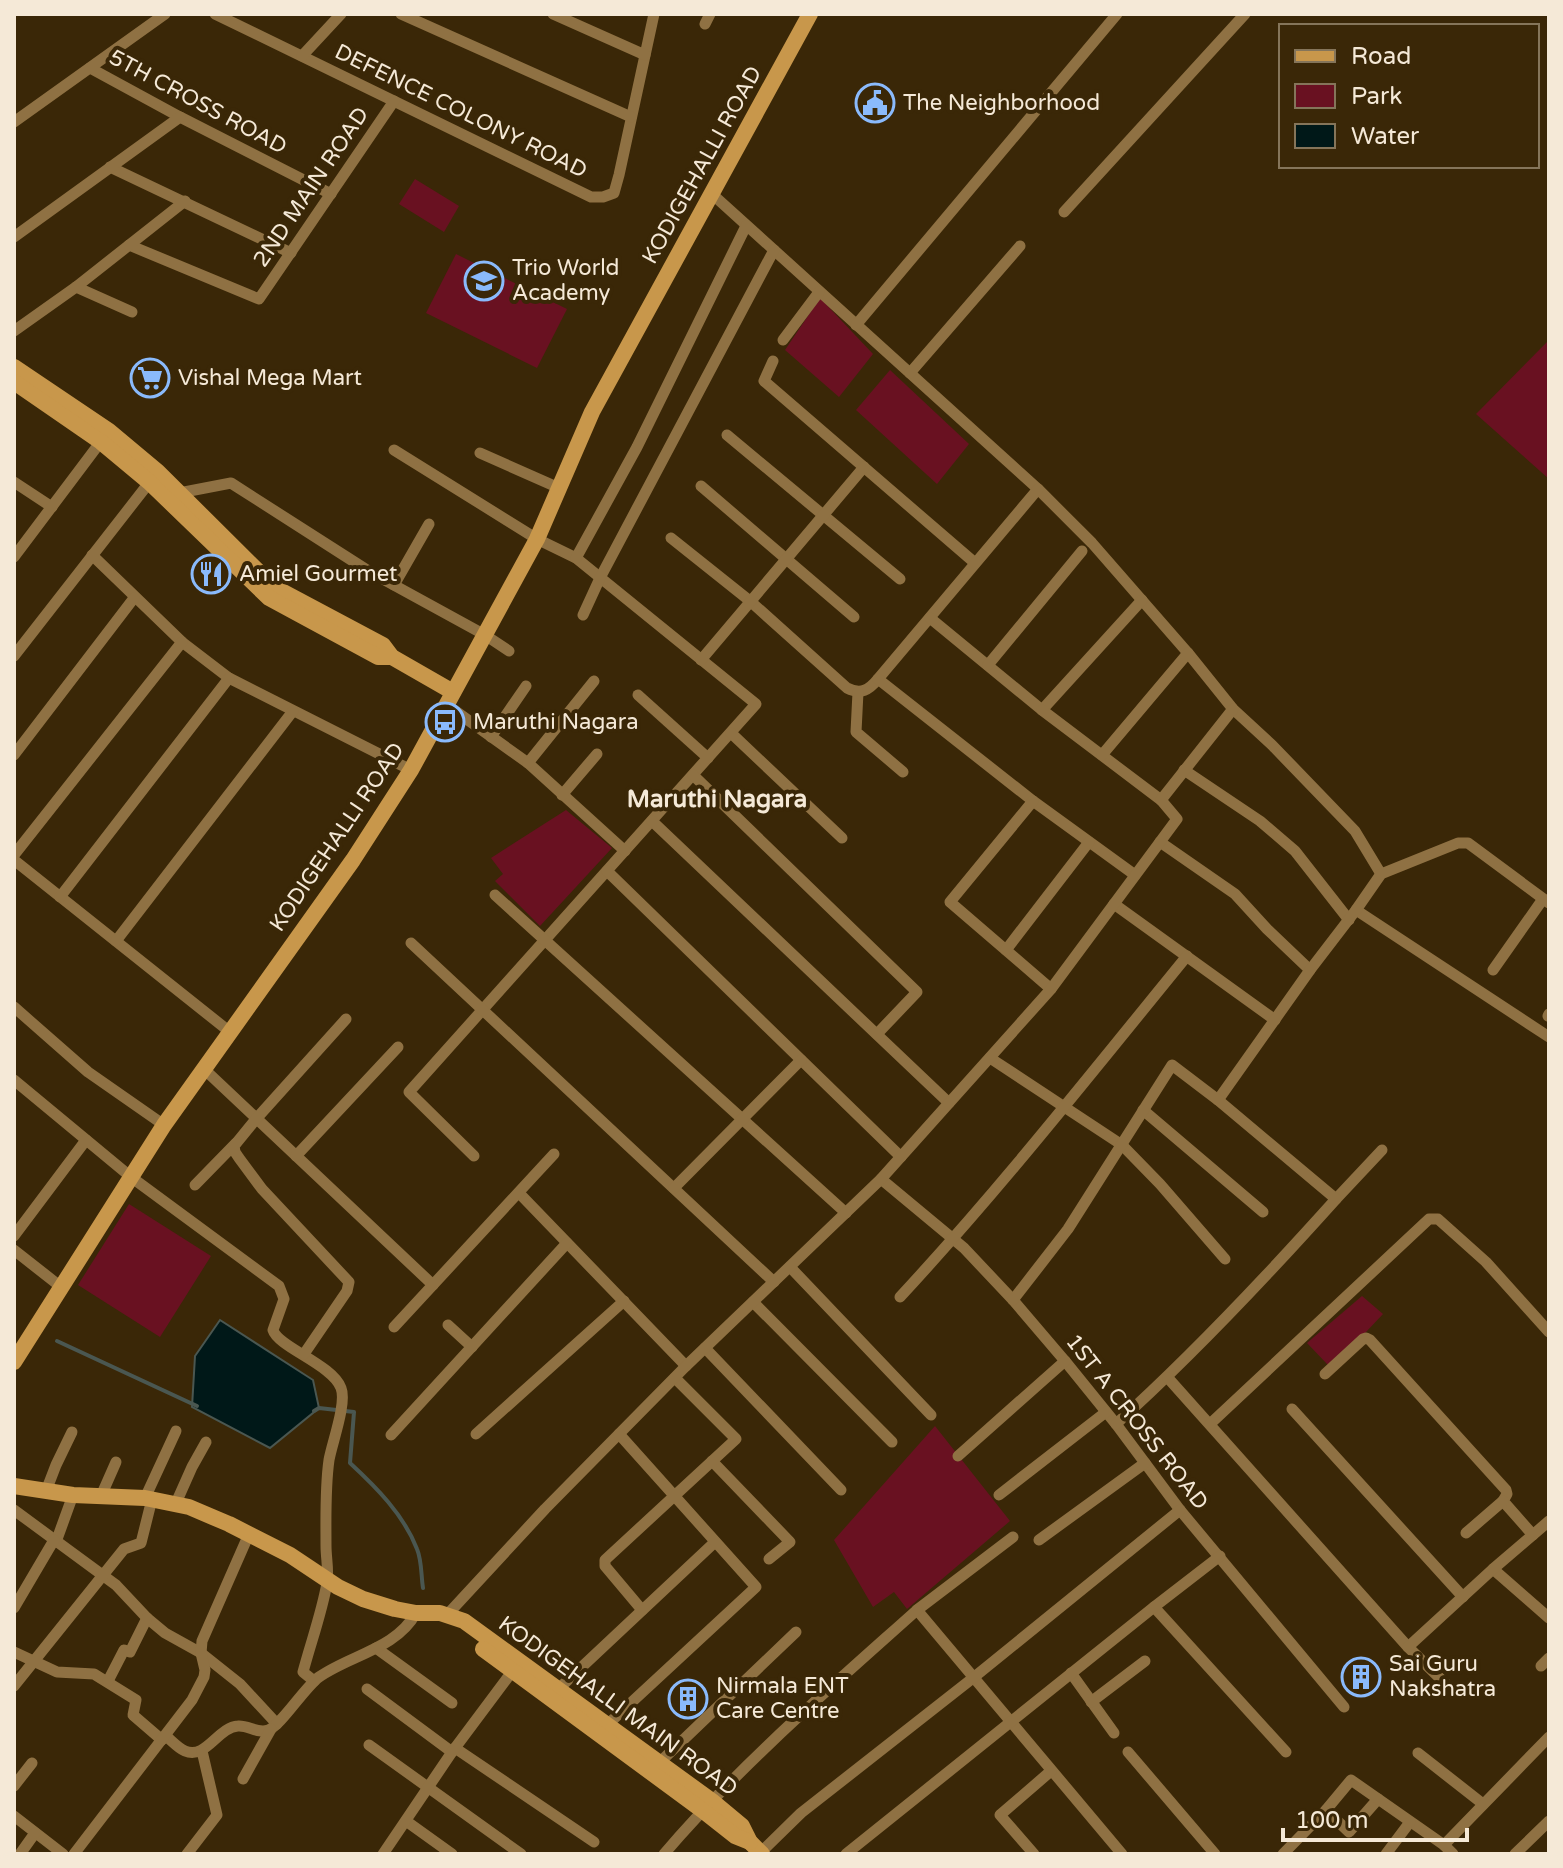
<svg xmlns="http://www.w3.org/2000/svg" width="1563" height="1868" font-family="'Varela Round',sans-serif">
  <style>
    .green { fill: #691121 }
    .water { fill: #001818; stroke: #4a5751; stroke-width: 2 }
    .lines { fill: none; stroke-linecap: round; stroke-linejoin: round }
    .stream { stroke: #4a5751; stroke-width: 4 }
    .street { stroke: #8f7143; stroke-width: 11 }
    .secondary { stroke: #c8974b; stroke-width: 16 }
    .labels { text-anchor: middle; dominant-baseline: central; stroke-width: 8; stroke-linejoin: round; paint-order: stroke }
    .street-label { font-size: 22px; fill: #f5e9d7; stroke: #3a2707 }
    .poi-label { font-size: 22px; fill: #f5e9d7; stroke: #3a2707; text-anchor: start }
    .neighbourhood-label { font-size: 24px; font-weight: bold; fill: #f5e9d7; stroke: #3a2707 }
  </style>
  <rect width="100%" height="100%" fill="#3a2707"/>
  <!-- green -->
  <g class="green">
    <path d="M415,179L459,206L444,232L399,204Z"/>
    <path d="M456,254L567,309L537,368L426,313Z"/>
    <path d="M820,298L873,354L839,397L785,350Z"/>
    <path d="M1549,340V479L1476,414Z"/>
    <path d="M890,370L969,444L937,484L856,410Z"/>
    <path d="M566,810L612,848L540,926L495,881L503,874L491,858Z"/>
    <path d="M129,1204L211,1256L160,1337L78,1285Z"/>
    <path d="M1362,1296L1383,1314L1366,1332L1328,1365L1307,1343Z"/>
    <path d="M935,1426L1010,1521L907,1609L894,1592L873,1607L834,1540Z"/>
  </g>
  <!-- water -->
  <path class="water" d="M220,1320L313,1380L319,1408L270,1448L192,1407L195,1356Z"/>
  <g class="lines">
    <!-- stream -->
    <g class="stream">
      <path d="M57,1341L197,1406"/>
      <path d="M314,1411L319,1408L354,1412L350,1463C376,1487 404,1515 417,1549C422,1561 421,1576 423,1588"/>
    </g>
    <!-- street -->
    <g class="street">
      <path d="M215,14L591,197H603L614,193L619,175L654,14"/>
      <path d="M401,14L631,117"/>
      <path d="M553,14L645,55"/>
      <path d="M705,24L710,14"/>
      <path d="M302,56L341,14"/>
      <path d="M90,68L180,117L331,194"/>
      <path d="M14,122L165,14"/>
      <path d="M110,167L291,253"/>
      <path d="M711,193L1038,489L1092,543L1188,653L1233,709L1272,745L1355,831L1381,874"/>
      <path d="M1064,212L1245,14"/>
      <path d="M14,237L180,117"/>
      <path d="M129,245L259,299L394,101"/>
      <path d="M76,287L132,312"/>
      <path d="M856,325L1117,14"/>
      <path d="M14,331L76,287L185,201"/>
      <path d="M783,340L819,292"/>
      <path d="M773,361L764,381L975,563"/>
      <path d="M910,373L1020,246"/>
      <path d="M727,435L900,579"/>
      <path d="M394,450L537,539L576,558L756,704L409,1092L474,1156"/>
      <path d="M480,453L559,488"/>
      <path d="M14,482L52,507"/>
      <path d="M701,486L854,617"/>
      <path d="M179,493L231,483L370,572L485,635L509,651"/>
      <path d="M671,538L750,601L847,688C861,695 869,690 878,679L1038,489"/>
      <path d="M92,555L182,642L229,678L411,770"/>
      <path d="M14,557L105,436"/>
      <path d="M576,558L637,447L746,226"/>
      <path d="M394,585L429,524"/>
      <path d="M583,615L600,578L774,250"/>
      <path d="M930,618L1042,710L1142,600"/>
      <path d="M14,656L152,479"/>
      <path d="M701,660L864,467"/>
      <path d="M988,665L1082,551"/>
      <path d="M878,679L1033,801L1135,875"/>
      <path d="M858,692L856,732L903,772"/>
      <path d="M638,695L708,758"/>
      <path d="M447,705L528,763L625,851"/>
      <path d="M1042,710L1161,800"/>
      <path d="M731,733L842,838"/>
      <path d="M491,737L526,686"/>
      <path d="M14,755L134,598"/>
      <path d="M1102,755L1188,653"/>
      <path d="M528,763L594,681"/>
      <path d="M1184,770L1260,821L1295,851L1349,920"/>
      <path d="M693,775L917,992L877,1034"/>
      <path d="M562,795L597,754"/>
      <path d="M1033,801L950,902L1051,989"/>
      <path d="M652,821L949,1103"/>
      <path d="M1160,842L1235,894L1267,929L1310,970"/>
      <path d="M14,855L182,642"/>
      <path d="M14,860L230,1032"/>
      <path d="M607,871L901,1157"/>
      <path d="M495,895L846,1213"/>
      <path d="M60,897L229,678"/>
      <path d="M1114,904L1275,1020"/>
      <path d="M1356,910L1549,1037"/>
      <path d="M116,941L293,711"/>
      <path d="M411,943L774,1282"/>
      <path d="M1006,950L1089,842"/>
      <path d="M1493,970L1543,899"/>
      <path d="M14,1007L88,1072L164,1125"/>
      <path d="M1548,1016L1549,1014"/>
      <path d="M990,1058L1122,1145L1160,1184L1225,1259"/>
      <path d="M204,1069L433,1285"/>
      <path d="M14,1080L131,1177L279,1286L284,1299L273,1330C278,1347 333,1365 341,1388C347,1403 332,1443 329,1460C325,1488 326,1518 326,1546C326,1558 329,1571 327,1583C322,1612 311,1642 303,1672L314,1681"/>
      <path d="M1218,1100L1310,970L1356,910L1381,874L1458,843H1468L1549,903"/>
      <path d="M1143,1110L1263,1212"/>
      <path d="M296,1156L398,1047"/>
      <path d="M881,1179L964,1248L1013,1300L1065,1361L1116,1424L1180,1510L1344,1707"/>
      <path d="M195,1185L236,1143"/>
      <path d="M674,1188L801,1060"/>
      <path d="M519,1193L686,1366"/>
      <path d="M1336,1199L1382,1150"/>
      <path d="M14,1236L86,1140"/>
      <path d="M14,1250L61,1287"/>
      <path d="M790,1267L931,1415"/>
      <path d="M900,1297C1001,1188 1093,1071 1187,956"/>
      <path d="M1013,1300L1068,1229L1172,1065L1218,1100L1336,1199C1266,1277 1194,1354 1116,1424"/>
      <path d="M753,1302L892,1442"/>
      <path d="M448,1325L472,1347"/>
      <path d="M394,1327L554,1154"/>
      <path d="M705,1348L841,1490"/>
      <path d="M304,1354L347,1291L349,1282L262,1189L239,1158L235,1152L234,1146L256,1119L346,1019"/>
      <path d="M1325,1374L1363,1339L1366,1338L1370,1340L1506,1490L1507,1494L1503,1501L1533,1535"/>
      <path d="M1168,1378L1408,1647L1455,1693"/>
      <path d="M1292,1409L1463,1597"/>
      <path d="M1210,1424L1429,1219H1438L1486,1262L1549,1332"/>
      <path d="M476,1434L624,1301"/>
      <path d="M391,1435L567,1243"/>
      <path d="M958,1456L1065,1361"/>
      <path d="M712,1461L790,1542L769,1559"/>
      <path d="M46,1491L56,1465L72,1432"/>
      <path d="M999,1495L1106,1412"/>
      <path d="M101,1496L116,1462"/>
      <path d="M145,1498L176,1431"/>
      <path d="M176,1503L192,1467L206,1442"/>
      <path d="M14,1510L116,1585L147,1618L165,1633L201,1653L240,1684L277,1724"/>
      <path d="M1466,1533L1503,1501"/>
      <path d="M1013,1537L917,1610L1122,1854"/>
      <path d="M1039,1540L1145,1463"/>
      <path d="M56,1542L73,1495"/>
      <path d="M1493,1569L1549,1618"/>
      <path d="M1154,1607L1286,1752"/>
      <path d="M14,1608L54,1540"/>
      <path d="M642,1610L605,1566V1560L736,1439L675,1378"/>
      <path d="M447,1615L545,1509L686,1366L881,1179L1051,989L1177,819L1161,800L1233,709"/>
      <path d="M1408,1647L1493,1569L1549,1521"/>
      <path d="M376,1648L452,1703"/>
      <path d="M14,1652L57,1672L94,1674L136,1700L133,1715L162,1740"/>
      <path d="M1541,1666L1549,1658"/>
      <path d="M1071,1673L1114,1733"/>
      <path d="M108,1681L124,1650L130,1652L147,1618"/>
      <path d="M14,1686L124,1549L141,1543L152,1499"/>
      <path d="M367,1689L452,1752"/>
      <path d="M553,1694L715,1542"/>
      <path d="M1091,1702L1145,1661"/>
      <path d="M607,1725L756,1587L619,1434"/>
      <path d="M166,1736C172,1741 178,1748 185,1751C206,1760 218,1727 238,1726C248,1725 258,1734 268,1730C280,1727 304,1688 319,1677C350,1655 396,1649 416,1613"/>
      <path d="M369,1745L521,1854"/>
      <path d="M455,1748L594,1842"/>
      <path d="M1128,1752L1215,1854"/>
      <path d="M1418,1753L1483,1804"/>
      <path d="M659,1763L796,1632"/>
      <path d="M243,1779L271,1729"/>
      <path d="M14,1786L32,1763"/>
      <path d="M1326,1810L1349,1832L1378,1799"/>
      <path d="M14,1816L63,1854"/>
      <path d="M406,1821L452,1854"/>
      <path d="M1444,1845L1549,1737"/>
      <path d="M20,1854L35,1833"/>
      <path d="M74,1854L192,1700L204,1677L205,1670L201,1653L202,1641L249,1534"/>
      <path d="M187,1854L217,1815L202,1751"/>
      <path d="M383,1854L452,1752L517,1665"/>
      <path d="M664,1854C739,1766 831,1687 917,1610"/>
      <path d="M759,1854L801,1813L973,1678L1180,1510"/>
      <path d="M846,1854L1154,1607L1220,1556"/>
      <path d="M1034,1854L1000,1815L1051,1771"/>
      <path d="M1283,1854L1326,1810L1351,1780L1444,1845L1453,1854"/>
      <path d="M1386,1854L1410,1822"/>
      <path d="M1515,1854L1549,1821"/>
    </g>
    <!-- secondary -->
    <g class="secondary">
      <path d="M14,367L109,431L158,472L274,587L383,645L392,657L453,692"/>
      <path d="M14,382L101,442L149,482L269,598L378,657H392"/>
      <path d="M14,1362L164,1125L353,860L411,770L537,539L592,412L810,14"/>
      <path d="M14,1486L73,1495L145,1498L189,1507L229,1524L290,1555L338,1587L363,1599L395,1609L416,1613H440L464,1621L712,1801L742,1826L750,1842L762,1854"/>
      <path d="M483,1649L702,1810L735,1836L750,1842"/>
    </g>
  </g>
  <!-- icons -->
  <defs>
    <symbol id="civic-ring" viewBox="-11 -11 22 22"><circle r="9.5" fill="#3a2707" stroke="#8abafc" stroke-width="1.5"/><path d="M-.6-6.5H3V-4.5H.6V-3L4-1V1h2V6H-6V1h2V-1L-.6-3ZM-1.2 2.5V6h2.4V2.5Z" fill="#8abafc"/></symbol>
    <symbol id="school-ring" viewBox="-11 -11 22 22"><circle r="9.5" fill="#3a2707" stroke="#8abafc" stroke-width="1.5"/><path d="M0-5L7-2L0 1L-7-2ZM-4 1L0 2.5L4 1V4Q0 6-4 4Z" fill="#8abafc"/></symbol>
    <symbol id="supermarket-ring" viewBox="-11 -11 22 22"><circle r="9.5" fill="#3a2707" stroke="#8abafc" stroke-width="1.5"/><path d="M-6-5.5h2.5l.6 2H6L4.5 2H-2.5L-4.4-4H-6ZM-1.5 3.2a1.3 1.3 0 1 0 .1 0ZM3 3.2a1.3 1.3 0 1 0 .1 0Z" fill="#8abafc"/></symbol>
    <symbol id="restaurant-ring" viewBox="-11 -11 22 22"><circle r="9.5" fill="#3a2707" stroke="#8abafc" stroke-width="1.5"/><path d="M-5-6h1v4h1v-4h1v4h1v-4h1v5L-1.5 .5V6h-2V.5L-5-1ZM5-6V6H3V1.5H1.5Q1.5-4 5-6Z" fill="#8abafc"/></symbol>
    <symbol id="bus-ring" viewBox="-11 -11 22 22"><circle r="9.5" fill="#3a2707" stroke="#8abafc" stroke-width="1.5"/><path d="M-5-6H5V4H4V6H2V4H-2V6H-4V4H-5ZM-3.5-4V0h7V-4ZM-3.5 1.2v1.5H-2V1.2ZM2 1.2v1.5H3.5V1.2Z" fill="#8abafc"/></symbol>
    <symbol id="building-ring" viewBox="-11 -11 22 22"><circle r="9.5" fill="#3a2707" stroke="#8abafc" stroke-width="1.5"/><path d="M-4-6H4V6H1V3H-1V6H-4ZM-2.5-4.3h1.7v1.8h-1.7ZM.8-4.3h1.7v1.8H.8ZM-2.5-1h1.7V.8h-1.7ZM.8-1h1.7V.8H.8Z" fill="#8abafc"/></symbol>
  </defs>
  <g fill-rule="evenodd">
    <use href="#civic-ring" x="853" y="81" width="44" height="44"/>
    <use href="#school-ring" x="462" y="259" width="44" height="44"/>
    <use href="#supermarket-ring" x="128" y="356" width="44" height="44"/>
    <use href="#restaurant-ring" x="189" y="552" width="44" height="44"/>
    <use href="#bus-ring" x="423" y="700" width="44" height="44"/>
    <use href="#building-ring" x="1339" y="1655" width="44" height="44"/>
    <use href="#building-ring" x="666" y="1677" width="44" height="44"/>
  </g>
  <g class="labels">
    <!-- street labels -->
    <g class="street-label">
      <text transform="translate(198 102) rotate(28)">5TH CROSS ROAD</text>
      <text transform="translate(461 111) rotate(26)">DEFENCE COLONY ROAD</text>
      <text transform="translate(702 165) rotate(-61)">KODIGEHALLI ROAD</text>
      <text transform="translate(311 187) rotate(-56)">2ND MAIN ROAD</text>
      <text transform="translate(337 837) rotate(-56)">KODIGEHALLI ROAD</text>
      <text transform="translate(1137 1422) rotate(52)">1ST A CROSS ROAD</text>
      <text transform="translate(618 1706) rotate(36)">KODIGEHALLI MAIN ROAD</text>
    </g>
    <!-- poi labels -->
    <g class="poi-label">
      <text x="903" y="103">The Neighborhood</text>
      <text x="512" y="268">Trio World<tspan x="512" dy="25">Academy</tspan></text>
      <text x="178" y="378">Vishal Mega Mart</text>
      <text x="239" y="574">Amiel Gourmet</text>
      <text x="473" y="722">Maruthi Nagara</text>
      <text x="1389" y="1664">Sai Guru<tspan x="1389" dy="25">Nakshatra</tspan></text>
      <text x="716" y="1686">Nirmala ENT<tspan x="716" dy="25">Care Centre</tspan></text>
    </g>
    <!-- neighbourhood labels -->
    <g class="neighbourhood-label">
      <text x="717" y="799">Maruthi Nagara</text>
    </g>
  </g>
  <!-- border -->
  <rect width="1563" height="1868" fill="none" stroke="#f5e9d7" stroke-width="32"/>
  <!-- legend -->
  <rect x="1279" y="24" width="260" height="144" fill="#3a2707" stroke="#85755a" stroke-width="2"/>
  <rect x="1295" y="50" width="40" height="12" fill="#c8974b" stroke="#85755a" stroke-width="2"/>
  <text x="1351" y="64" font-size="24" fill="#f5e9d7">Road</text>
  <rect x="1295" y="84" width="40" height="24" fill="#691121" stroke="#85755a" stroke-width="2"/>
  <text x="1351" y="104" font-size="24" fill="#f5e9d7">Park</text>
  <rect x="1295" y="124" width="40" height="24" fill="#001818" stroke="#85755a" stroke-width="2"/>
  <text x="1351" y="144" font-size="24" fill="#f5e9d7">Water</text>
  <!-- scale -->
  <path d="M1283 1828v12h184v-12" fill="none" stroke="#f5e9d7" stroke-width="4"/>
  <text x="1295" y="1828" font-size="24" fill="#f5e9d7" stroke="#3a2707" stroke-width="6" paint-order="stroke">100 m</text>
</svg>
